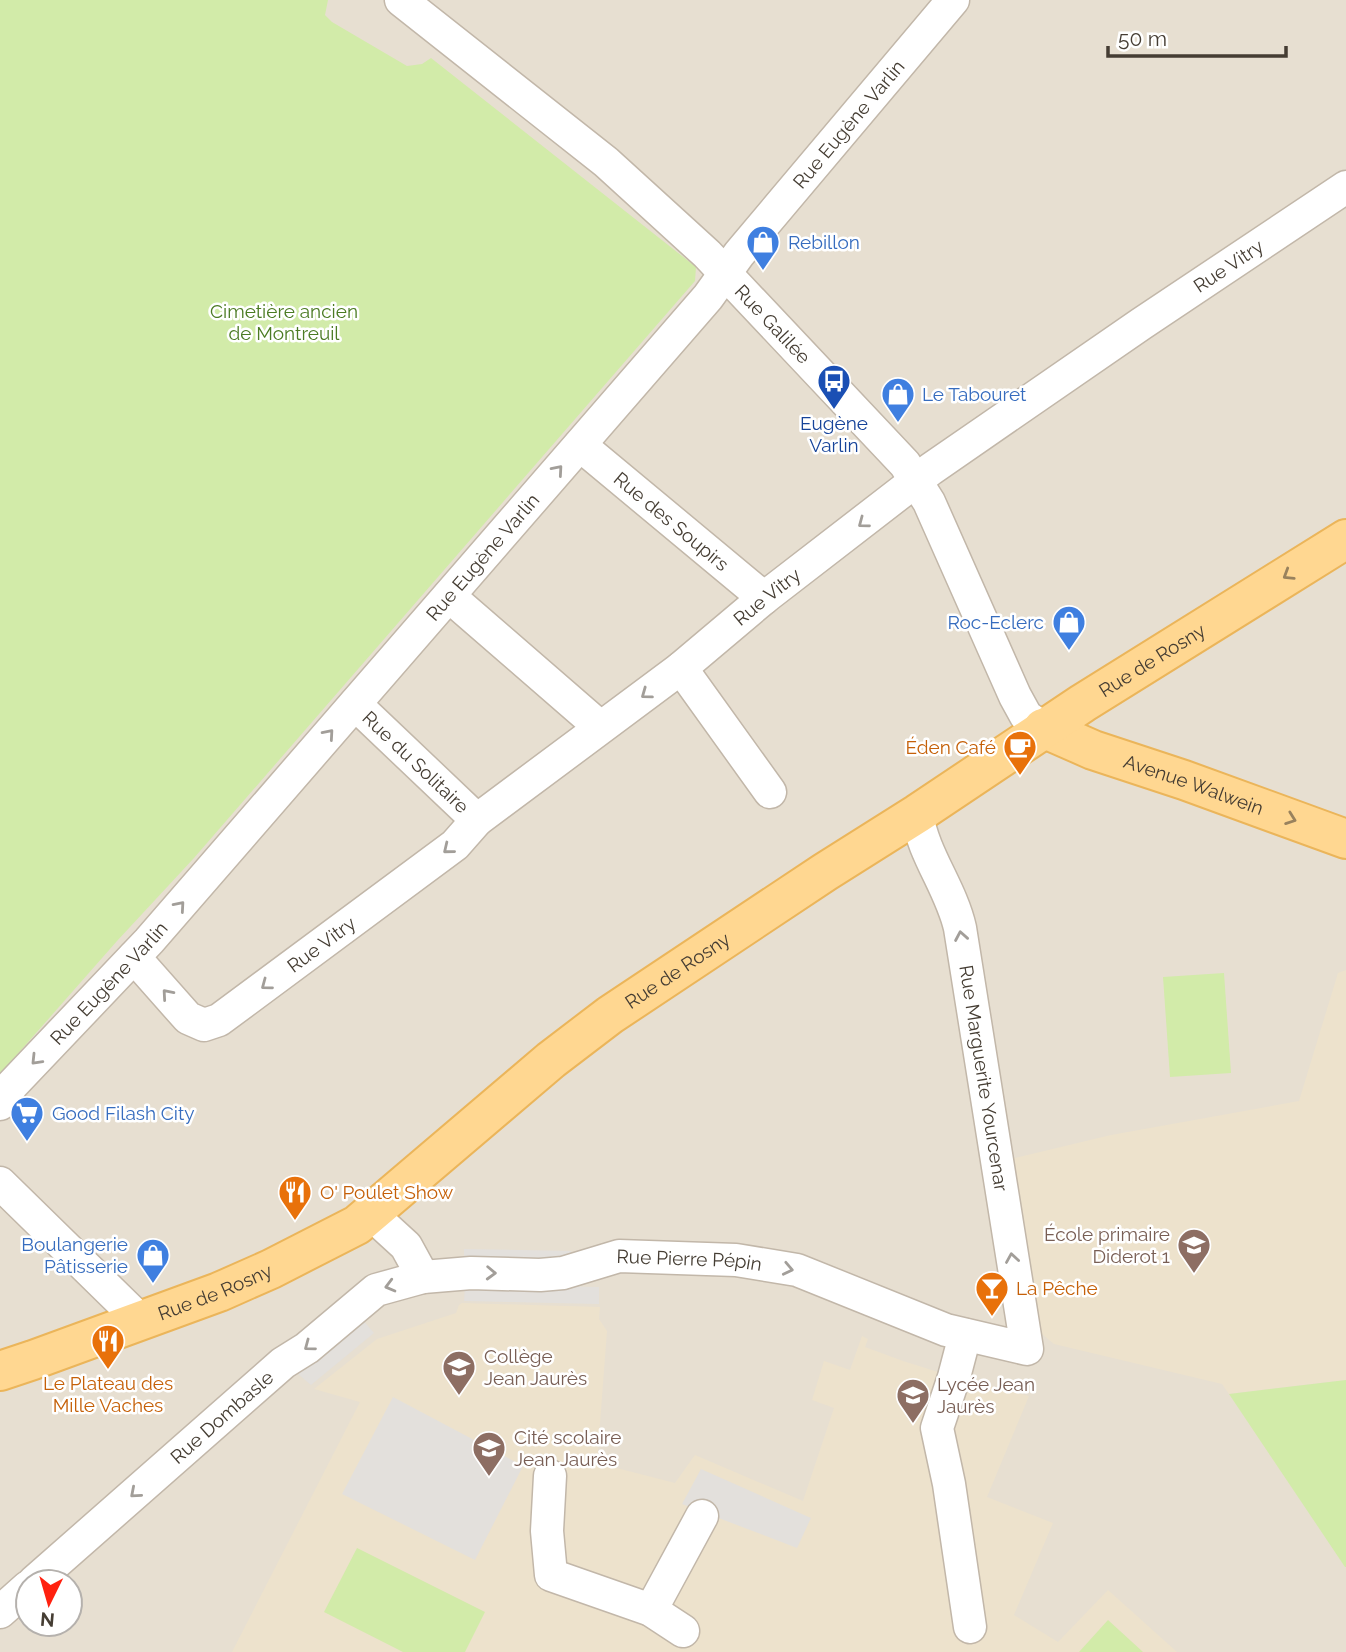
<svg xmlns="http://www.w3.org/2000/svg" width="1346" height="1652" font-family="Raleway,sans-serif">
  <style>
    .residential { fill: #e7dfd1; fill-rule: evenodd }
    .education { fill: #ede2cc }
    .green { fill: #d2eba9 }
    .parking { fill: #e3e0dc }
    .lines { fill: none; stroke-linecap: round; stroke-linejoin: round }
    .minor-casing { stroke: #c2b7a9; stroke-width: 35 }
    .major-casing { stroke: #ebb55a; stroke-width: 42 }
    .minor { stroke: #fff; stroke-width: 32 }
    .major { stroke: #ffd791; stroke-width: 38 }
    .oneway { stroke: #a29e99 }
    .oneway2 { stroke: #99825d }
    .labels { text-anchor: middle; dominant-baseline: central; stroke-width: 5; stroke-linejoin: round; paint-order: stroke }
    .street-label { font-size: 19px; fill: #453d33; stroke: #fff }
    .shop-label { font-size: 19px; fill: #366cbe; stroke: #fff; text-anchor: start }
    .park-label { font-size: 19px; fill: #4b7b23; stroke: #fff }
    .transit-label { font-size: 19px; fill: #164399; stroke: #fff }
    .food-label { font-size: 19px; fill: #c56008; stroke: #fff; text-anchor: start }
    .education-label { font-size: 19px; fill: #785e54; stroke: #fff; text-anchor: start }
  </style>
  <rect width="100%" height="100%" fill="#f3ede4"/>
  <!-- residential -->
  <path class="residential" d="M0,0H1346V1652H0ZM28,1582H70V1624H28Z"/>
  <!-- education -->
  <g class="education">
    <path d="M1346,970V1380L1229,1394L1222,1384L1054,1344L1042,1334L1011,1159L1111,1135L1299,1101L1338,973Z"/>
    <path d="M462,1303L600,1307L599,1319L607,1331L597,1463L675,1483L695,1455L803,1501L834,1408L812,1400L824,1361L850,1370L862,1336L868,1339L865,1347L903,1361L954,1377L1029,1396L987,1497L1053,1523L1014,1615L1058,1642L1108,1590L1177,1652H232L360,1402L314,1389L377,1339L456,1313L459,1305Z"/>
  </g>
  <!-- green -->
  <g class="green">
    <path d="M0,0H328L325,15L332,22L407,66L422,64L431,58L696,267L695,281L194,858L117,941L0,1074Z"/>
    <path d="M1224,973L1231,1073L1170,1077L1163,977Z"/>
    <path d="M1346,1380V1567H1345L1229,1394Z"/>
    <path d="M357,1548L485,1612L465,1652H403L324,1612Z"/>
    <path d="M1108,1620L1143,1652H1079Z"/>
  </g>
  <!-- parking -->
  <g class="parking">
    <path d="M464,1249L571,1251L570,1266L464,1264Z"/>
    <path d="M465,1284L599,1287V1304L464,1301Z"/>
    <path d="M362,1319L374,1333L311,1385L298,1374Z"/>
    <path d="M393,1397L523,1466L475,1560L342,1494Z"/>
    <path d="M701,1469L811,1518L797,1548L682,1504Z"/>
  </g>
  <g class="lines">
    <defs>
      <g id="minor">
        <path id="s1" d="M401,0L606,162L707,254L905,464L929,502L1015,696L1026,716L1043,728"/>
        <path id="s2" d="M580,445L764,598"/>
        <path d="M449,596L600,727"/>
        <path d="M681,668L770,792"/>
        <path id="s3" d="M355,704L477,820"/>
        <path id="s4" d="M134,957L188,1018L204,1025L219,1020L455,845L477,820L681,668L764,598L931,469L1141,324L1346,187"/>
        <path id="s5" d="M0,1104L12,1085L149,941L708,297L739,254L953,0"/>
        <path d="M0,1183L141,1321"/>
        <path d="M371,1214L406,1246L423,1277"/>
        <path d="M965,1335L954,1377L937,1428L949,1484L970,1627"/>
        <path d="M550,1476L547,1531L551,1575L651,1610L683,1631"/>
        <path id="s6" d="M34,1582L283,1363L307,1348L376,1290L423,1277L471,1273L540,1275L563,1273L619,1256L736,1260L797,1270L946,1330L1027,1349L960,928C951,888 923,855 917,814"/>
        <path d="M651,1610L702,1516"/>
        <path d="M0,1612L28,1587"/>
      </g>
      <g id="major">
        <path id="s7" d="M1043,728L1093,750L1184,780L1346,839"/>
        <path id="s8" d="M0,1371L33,1360L219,1292L271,1269L357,1225L551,1060L610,1015L825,872L917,814L1083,703L1346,539"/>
      </g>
    </defs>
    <!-- minor casing -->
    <use href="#minor" class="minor-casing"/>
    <!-- major casing -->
    <use href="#major" class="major-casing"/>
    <!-- minor -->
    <use href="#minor" class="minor"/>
    <!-- major -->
    <use href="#major" class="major"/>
  </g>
  <!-- one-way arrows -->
  <defs><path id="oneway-chevron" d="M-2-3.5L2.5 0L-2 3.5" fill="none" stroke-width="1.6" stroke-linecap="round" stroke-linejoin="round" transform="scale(1.75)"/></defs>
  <g class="oneway">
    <use href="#oneway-chevron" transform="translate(558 470) rotate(-49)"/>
    <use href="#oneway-chevron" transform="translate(863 523) rotate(143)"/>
    <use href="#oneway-chevron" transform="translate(646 694) rotate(144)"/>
    <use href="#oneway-chevron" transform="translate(329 734) rotate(-49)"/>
    <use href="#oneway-chevron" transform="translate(448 849) rotate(141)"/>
    <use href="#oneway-chevron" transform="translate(180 906) rotate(-49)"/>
    <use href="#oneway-chevron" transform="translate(961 936) rotate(-100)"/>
    <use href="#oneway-chevron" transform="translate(266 985) rotate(143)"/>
    <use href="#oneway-chevron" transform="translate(167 994) rotate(-131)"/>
    <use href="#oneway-chevron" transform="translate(36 1060) rotate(134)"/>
    <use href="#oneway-chevron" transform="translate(1012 1258) rotate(-99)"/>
    <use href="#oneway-chevron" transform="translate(788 1269) rotate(12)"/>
    <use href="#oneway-chevron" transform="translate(491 1273) rotate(2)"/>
    <use href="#oneway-chevron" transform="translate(390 1286) rotate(165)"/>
    <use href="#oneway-chevron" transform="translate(309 1346) rotate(143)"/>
    <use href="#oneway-chevron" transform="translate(135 1493) rotate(139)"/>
  </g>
  <g class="oneway2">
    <use href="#oneway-chevron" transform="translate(1288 575) rotate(148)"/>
    <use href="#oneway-chevron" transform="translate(1291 819) rotate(20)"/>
  </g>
  <!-- icons -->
  <defs>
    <symbol id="shop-pin" viewBox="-11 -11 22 30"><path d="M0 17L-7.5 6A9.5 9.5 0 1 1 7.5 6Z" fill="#3f7fe0" stroke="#fff"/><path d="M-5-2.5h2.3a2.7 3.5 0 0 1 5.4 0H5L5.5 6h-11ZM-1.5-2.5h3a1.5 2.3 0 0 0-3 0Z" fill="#fff"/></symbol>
    <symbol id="bus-pin" viewBox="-11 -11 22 30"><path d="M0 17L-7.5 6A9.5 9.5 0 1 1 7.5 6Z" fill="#1a4fb4" stroke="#fff"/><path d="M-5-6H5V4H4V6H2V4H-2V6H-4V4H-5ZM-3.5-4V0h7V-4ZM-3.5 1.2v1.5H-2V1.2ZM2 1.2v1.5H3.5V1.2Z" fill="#fff"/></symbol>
    <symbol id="cafe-pin" viewBox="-11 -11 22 30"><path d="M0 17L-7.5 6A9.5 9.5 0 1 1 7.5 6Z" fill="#e8710a" stroke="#fff"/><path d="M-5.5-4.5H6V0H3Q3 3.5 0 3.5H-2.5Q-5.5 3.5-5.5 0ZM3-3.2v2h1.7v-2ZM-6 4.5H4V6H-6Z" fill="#fff"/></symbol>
    <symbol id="supermarket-pin" viewBox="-11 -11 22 30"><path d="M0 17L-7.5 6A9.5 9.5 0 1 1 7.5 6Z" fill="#3f7fe0" stroke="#fff"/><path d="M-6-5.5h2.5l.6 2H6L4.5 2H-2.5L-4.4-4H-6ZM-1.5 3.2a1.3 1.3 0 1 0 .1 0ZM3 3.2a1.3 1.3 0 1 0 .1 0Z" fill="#fff"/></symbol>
    <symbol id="restaurant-pin" viewBox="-11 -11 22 30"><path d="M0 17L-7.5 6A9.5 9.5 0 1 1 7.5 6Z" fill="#e8710a" stroke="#fff"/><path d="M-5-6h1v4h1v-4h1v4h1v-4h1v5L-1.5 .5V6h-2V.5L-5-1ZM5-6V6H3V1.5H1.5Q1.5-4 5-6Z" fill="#fff"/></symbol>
    <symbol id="school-pin" viewBox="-11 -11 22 30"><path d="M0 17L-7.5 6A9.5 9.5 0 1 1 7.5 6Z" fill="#8d6e63" stroke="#fff"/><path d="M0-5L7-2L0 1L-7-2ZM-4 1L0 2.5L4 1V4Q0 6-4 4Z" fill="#fff"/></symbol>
    <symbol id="bar-pin" viewBox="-11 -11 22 30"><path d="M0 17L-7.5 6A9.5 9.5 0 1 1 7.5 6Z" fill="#e8710a" stroke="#fff"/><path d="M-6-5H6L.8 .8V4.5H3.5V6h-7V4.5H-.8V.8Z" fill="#fff"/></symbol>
  </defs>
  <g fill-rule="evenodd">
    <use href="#shop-pin" x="744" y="223" width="38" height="52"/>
    <use href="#bus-pin" x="815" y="362" width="38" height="52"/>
    <use href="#shop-pin" x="879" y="375" width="38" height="52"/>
    <use href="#shop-pin" x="1050" y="603" width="38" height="52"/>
    <use href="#cafe-pin" x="1001" y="728" width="38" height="52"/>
    <use href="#supermarket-pin" x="8" y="1094" width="38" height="52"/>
    <use href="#restaurant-pin" x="276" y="1173" width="38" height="52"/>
    <use href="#school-pin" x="1175" y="1226" width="38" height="52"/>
    <use href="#shop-pin" x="134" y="1236" width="38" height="52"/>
    <use href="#bar-pin" x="973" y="1269" width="38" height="52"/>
    <use href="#restaurant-pin" x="89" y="1322" width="38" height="52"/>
    <use href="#school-pin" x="440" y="1348" width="38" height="52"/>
    <use href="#school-pin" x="894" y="1376" width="38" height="52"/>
    <use href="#school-pin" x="470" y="1429" width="38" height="52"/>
  </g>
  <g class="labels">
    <!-- street labels -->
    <g class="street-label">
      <text stroke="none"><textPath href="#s5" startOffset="1297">Rue Eugène Varlin</textPath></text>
      <text stroke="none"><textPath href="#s4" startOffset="1376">Rue Vitry</textPath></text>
      <text stroke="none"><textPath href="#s1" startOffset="494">Rue Galilée</textPath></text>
      <text stroke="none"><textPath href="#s2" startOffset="119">Rue des Soupirs</textPath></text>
      <text stroke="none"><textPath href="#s5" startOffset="730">Rue Eugène Varlin</textPath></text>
      <text stroke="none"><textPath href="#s4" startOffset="808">Rue Vitry</textPath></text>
      <text stroke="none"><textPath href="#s8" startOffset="1363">Rue de Rosny</textPath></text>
      <text stroke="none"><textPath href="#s3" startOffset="84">Rue du Solitaire</textPath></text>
      <text stroke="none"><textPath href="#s7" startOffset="161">Avenue Walwein</textPath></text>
      <text stroke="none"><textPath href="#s4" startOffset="242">Rue Vitry</textPath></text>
      <text stroke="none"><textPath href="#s8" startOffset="796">Rue de Rosny</textPath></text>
      <text stroke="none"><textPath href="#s5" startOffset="163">Rue Eugène Varlin</textPath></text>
      <text transform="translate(984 1078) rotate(81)">Rue Marguerite Yourcenar</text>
      <text stroke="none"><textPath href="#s6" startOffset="768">Rue Pierre Pépin</textPath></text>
      <text stroke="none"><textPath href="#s8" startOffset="229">Rue de Rosny</textPath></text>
      <text stroke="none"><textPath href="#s6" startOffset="250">Rue Dombasle</textPath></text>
    </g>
    <!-- shop labels -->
    <g class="shop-label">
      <text x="788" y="242">Rebillon</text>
      <text x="922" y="394">Le Tabouret</text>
      <text x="1044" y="622" text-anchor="end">Roc-Eclerc</text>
      <text x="52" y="1113">Good Filash City</text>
      <text x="128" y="1244" text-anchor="end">Boulangerie<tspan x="128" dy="22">Pâtisserie</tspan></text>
    </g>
    <!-- park labels -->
    <g class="park-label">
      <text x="284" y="311">Cimetière ancien<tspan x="284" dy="22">de Montreuil</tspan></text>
    </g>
    <!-- transit labels -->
    <g class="transit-label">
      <text x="834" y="423">Eugène<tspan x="834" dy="22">Varlin</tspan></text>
    </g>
    <!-- food labels -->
    <g class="food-label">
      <text x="996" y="747" text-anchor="end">Éden Café</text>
      <text x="320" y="1192">O' Poulet Show</text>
      <text x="1016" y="1288">La Pêche</text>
      <text x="108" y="1383" text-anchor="middle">Le Plateau des<tspan x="108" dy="22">Mille Vaches</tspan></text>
    </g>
    <!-- education labels -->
    <g class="education-label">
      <text x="1170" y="1234" text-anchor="end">École primaire<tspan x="1170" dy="22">Diderot 1</tspan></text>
      <text x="484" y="1356">Collège<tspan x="484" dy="22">Jean Jaurès</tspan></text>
      <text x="937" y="1384">Lycée Jean<tspan x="937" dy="22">Jaurès</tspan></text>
      <text x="514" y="1437">Cité scolaire<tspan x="514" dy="22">Jean Jaurès</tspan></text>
    </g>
  </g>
  <!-- north arrow -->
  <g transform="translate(49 1603) rotate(185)"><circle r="33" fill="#ffffff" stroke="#b5b1ad" stroke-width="2"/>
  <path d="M0-5L12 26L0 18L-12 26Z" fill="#ff210f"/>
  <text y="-10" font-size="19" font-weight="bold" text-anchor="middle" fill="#453d33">N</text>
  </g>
  <!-- scale -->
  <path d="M1108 46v10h178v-10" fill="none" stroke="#453d33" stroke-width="3.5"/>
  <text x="1118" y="46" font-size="21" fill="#453d33" stroke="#ffffff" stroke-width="5" paint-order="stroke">50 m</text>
</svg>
